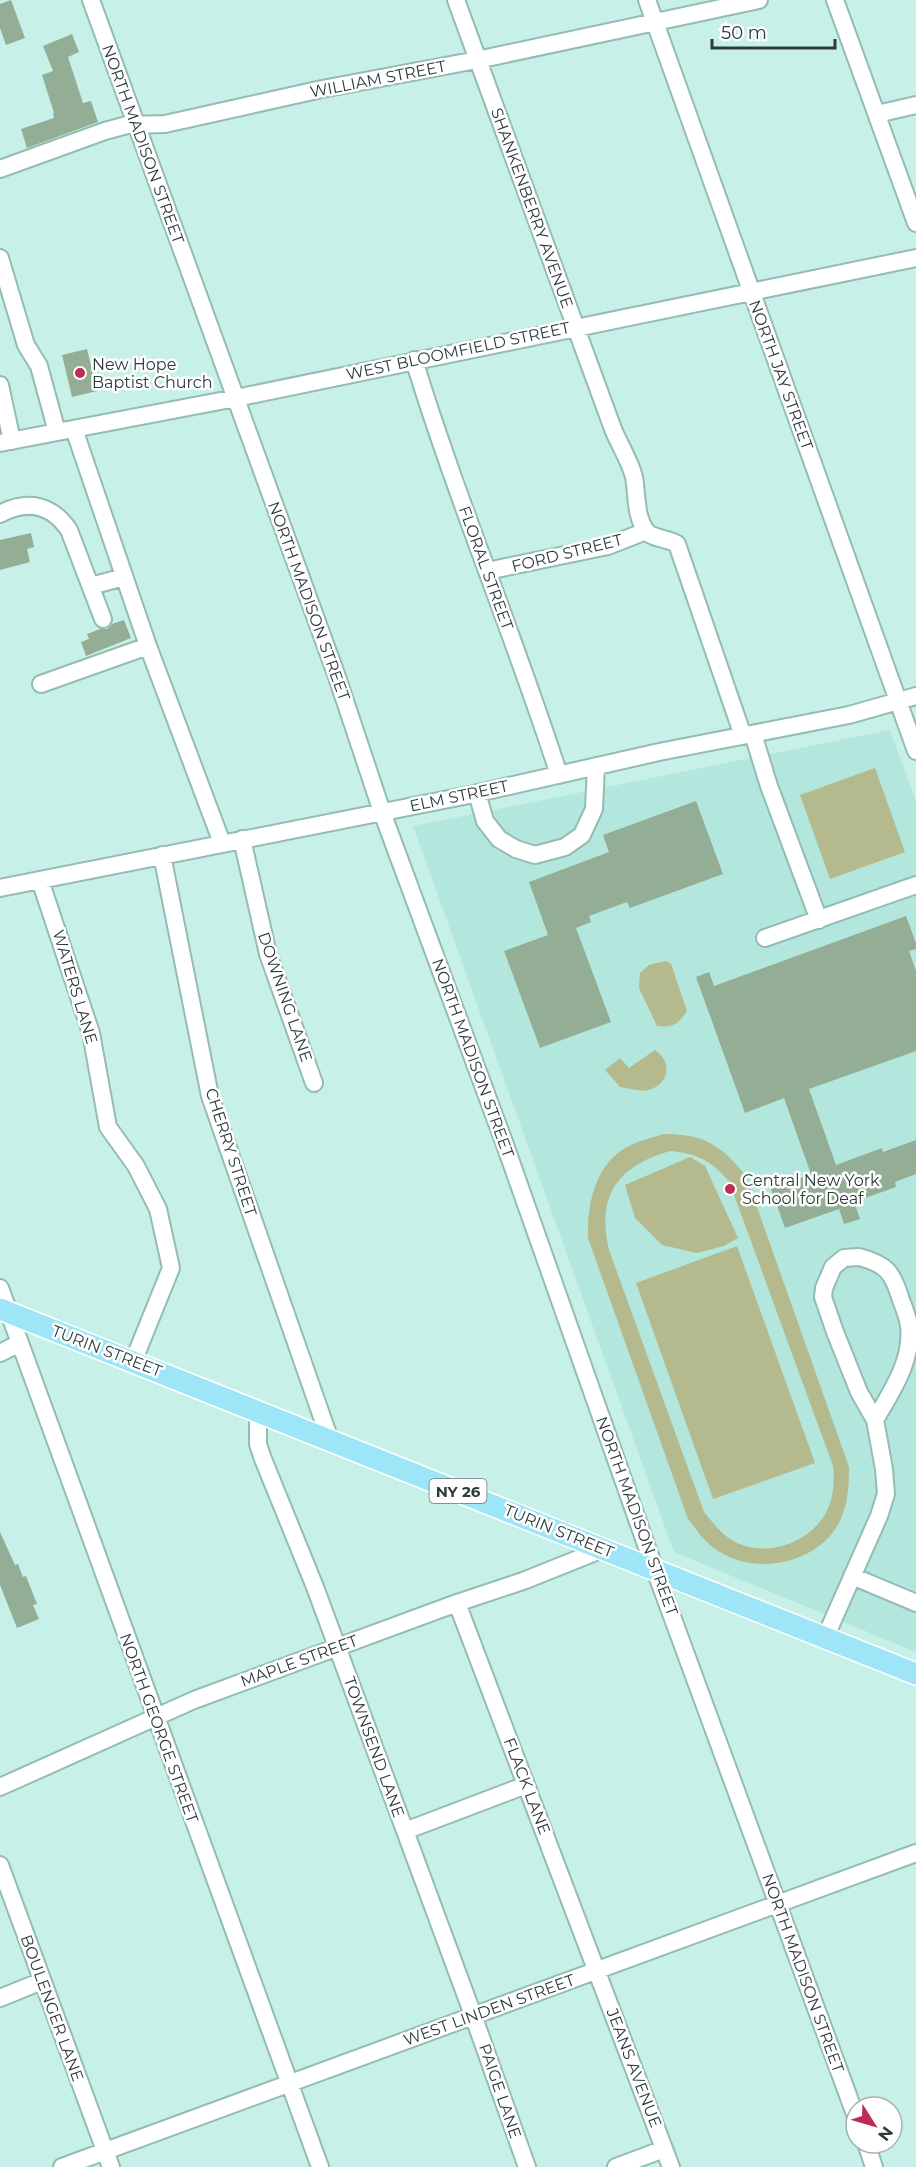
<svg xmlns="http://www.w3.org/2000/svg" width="916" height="2167" font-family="Montserrat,sans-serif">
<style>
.built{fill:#b3e6dd}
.green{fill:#b4ba8e;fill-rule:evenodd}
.building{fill:#94ae96}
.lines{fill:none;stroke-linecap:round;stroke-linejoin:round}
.minor-casing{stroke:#94bcb5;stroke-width:20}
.major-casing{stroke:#fff;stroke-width:24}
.minor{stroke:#fff;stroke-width:16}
.major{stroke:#9de5f7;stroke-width:21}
.poi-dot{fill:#bc2c55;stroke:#fff;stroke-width:2}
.labels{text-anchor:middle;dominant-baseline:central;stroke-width:5;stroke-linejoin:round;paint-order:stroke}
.shield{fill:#fff;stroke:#6b7674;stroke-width:1.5}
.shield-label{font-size:15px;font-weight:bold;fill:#2c3c39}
.street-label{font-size:16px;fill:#2c3c39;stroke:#fff}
.poi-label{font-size:16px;fill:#2c3c39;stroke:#fff;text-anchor:start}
</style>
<rect width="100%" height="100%" fill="#c7f0e8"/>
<path class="built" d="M890 730 916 802V1652L674 1552 413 826Z"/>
<path class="green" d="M875 768 905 852 830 879 800 795Z
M666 961 671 964 687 1011C678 1024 673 1028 657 1026L639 988 640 973 649 965Z
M655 1050C672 1061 670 1084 649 1090 641 1092 628 1088 620 1087L605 1070 620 1058 629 1068Z
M663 1134C704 1134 720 1144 746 1176L849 1467C849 1486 848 1503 840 1521 819 1563 758 1576 720 1552 706 1544 698 1532 688 1519L588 1238C587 1205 595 1164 627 1147 638 1141 651 1138 663 1134ZM670 1151C698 1154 710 1160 729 1181L833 1466C835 1485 833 1504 822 1519 802 1547 759 1558 730 1539 720 1532 712 1522 704 1512L609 1250C596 1195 618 1166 670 1151Z
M690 1157 705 1166 738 1238 724 1246 697 1253 662 1245 635 1218 625 1185Z
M737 1246 815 1463 713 1499 636 1283Z"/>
<path class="building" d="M11 0 25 38 6 45 0 28V4Z
M72 34 79 52 68 57 83 103 91 101 98 122 27 148 21 129 54 118 53 114 54 113 42 75 53 71 43 46Z
M87 349 97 391 72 397 62 355Z
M31 533 34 547 27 549 30 562 0 570V540Z
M124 620 131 638 86 656 81 642 89 639 87 634 100 629H107L112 624Z
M696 801 723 874 630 908 627 902 589 916 591 922 576 928 611 1022 540 1048 504 951 548 935 529 882 609 852 603 835Z
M906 916 916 943V949L909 951 916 971V1051L809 1089 836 1165 882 1148 883 1152 916 1140V1174L895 1182 896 1187 854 1202 860 1219 844 1224 839 1209 785 1228 771 1189 811 1174 784 1098 745 1113 696 977 709 972 714 986Z
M0 1532 15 1565 18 1564 23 1577 26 1576 37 1604 33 1605 39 1619 17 1628 0 1585Z"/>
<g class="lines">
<g class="minor-casing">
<path id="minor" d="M91 0 336 674 382 812 504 1142 655 1570 856 2117
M456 0 613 429C619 444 630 461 634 477 637 493 635 518 647 532 652 538 669 539 677 544L743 736
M647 0 916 751
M835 0 916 223
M877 114 916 105
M0 169 105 131 127 125 165 124 322 89 477 60 759 0
M0 258 26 345 39 366 57 432
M414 360C457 500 514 635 559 775
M0 385 12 441
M74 429 148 646 222 843
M0 443 236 398 916 258
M0 514C28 499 52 505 69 530L103 619
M487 571 608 546 646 531
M91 586 124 577
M41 684 148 646
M753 734 769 786 819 920
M477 793 485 821 499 839 516 849 535 855 565 847 582 835 594 809 596 766
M242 839 268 954 314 1083
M162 855 210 1096 330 1440
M40 880 91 1033 108 1127 136 1166 158 1209 171 1268 133 1362
M0 888 474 794 659 752 849 715 916 696
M765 938 916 885
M859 1257C887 1264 893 1273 901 1300 904 1308 908 1317 909 1326 913 1361 891 1392 875 1420L859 1392 835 1332 823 1297 824 1288 833 1267 844 1258Z
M0 1288 320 2167
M0 1353 20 1343
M258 1411V1444L263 1459 315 1587 473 2015 527 2167
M852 1576 916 1603
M457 1603 671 2167
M825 1638 879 1516 886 1494 884 1469 875 1420
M0 1787 194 1700 457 1603 523 1581 603 1549
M405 1831 526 1785
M0 1865 111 2167
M0 1998 42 1981
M866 2143 874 2167
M62 2167 916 1853
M616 2167 664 2149"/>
</g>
<g class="major-casing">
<path id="major" d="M0 1309 916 1674"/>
</g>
<use href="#minor" class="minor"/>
<use href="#major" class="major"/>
</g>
<g class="poi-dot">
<circle cx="80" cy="373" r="6"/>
<circle cx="730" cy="1189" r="6"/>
</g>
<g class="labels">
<rect class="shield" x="429.5" y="1479" width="57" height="24" rx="4.5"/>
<g class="shield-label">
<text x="458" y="1491">NY 26</text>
</g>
<g class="street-label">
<text transform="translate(378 79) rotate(-11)">WILLIAM STREET</text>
<text transform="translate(143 144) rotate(70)">NORTH MADISON STREET</text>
<text transform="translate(532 208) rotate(70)">SHANKENBERRY AVENUE</text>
<text transform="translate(458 351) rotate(-12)">WEST BLOOMFIELD STREET</text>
<text transform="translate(781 375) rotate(70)">NORTH JAY STREET</text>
<text transform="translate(567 553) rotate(-14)">FORD STREET</text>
<text transform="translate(486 568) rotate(70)">FLORAL STREET</text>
<text transform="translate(309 601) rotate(70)">NORTH MADISON STREET</text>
<text transform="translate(459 796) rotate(-12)">ELM STREET</text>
<text transform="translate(75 987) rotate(73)">WATERS LANE</text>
<text transform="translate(285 997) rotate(71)">DOWNING LANE</text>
<text transform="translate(473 1058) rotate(70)">NORTH MADISON STREET</text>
<text transform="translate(231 1152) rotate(72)">CHERRY STREET</text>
<text transform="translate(107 1351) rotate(21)">TURIN STREET</text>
<text transform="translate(637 1516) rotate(70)">NORTH MADISON STREET</text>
<text transform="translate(559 1531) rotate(22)">TURIN STREET</text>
<text transform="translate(299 1661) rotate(-20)">MAPLE STREET</text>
<text transform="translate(159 1728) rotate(70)">NORTH GEORGE STREET</text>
<text transform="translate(374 1747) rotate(70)">TOWNSEND LANE</text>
<text transform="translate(527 1786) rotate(69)">FLACK LANE</text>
<text transform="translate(803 1973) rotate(70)">NORTH MADISON STREET</text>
<text transform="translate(52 2008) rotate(70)">BOULENGER LANE</text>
<text transform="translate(489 2010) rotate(-20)">WEST LINDEN STREET</text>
<text transform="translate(634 2068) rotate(69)">JEANS AVENUE</text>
<text transform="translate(500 2091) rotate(71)">PAIGE LANE</text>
</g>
<g class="poi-label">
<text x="92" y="364">New Hope<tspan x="92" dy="18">Baptist Church</tspan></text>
<text x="742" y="1180">Central New York<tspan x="742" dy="18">School for Deaf</tspan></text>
</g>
</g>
<g transform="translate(874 2125) rotate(127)"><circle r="28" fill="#ffffff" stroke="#abb1b0" stroke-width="1.5"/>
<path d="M0-4.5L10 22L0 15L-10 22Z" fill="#bc2c55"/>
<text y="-9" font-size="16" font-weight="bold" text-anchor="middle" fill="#2c3c39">N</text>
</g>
<path d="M712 39v9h123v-9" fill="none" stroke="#2c3c39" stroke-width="3"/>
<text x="721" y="39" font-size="18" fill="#2c3c39" stroke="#ffffff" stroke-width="4.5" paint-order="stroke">50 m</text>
</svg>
